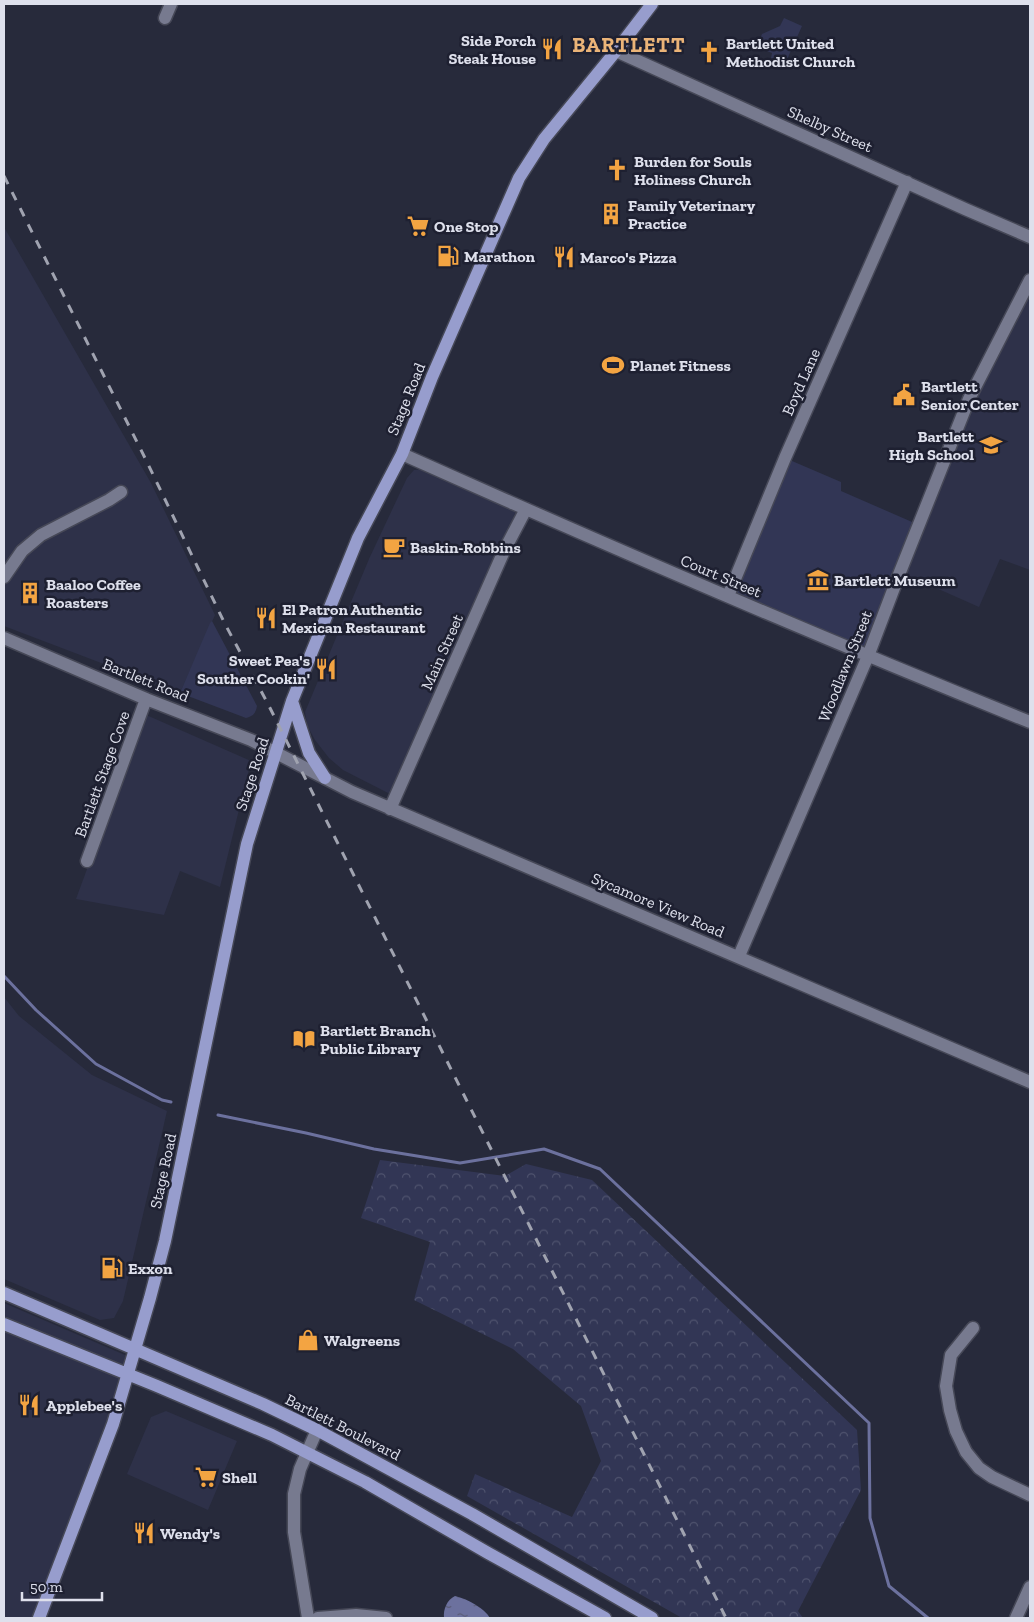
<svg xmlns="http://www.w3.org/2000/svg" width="1034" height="1622" font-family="'Zilla Slab',serif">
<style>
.built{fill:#2e3149}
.green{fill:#323655}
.forest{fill:url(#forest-crowns)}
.water{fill:url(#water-ripples)}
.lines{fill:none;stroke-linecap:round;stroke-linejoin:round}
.stream{stroke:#6c719e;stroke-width:3}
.minor-casing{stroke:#464857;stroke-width:15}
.major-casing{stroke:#464857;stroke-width:15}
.minor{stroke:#777a8f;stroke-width:12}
.major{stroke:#979dcd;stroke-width:12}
.rail{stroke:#a0a3b0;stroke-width:3;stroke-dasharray:9 9;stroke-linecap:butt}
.labels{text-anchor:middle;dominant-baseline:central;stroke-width:5;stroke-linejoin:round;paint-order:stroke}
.poi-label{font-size:16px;font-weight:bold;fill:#dee0ec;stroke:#1e2031;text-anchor:start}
.street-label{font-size:16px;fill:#dee0ec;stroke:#1e2031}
.district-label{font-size:21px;font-weight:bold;letter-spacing:1px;fill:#ebb478;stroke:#1e2031}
</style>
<defs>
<pattern id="forest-crowns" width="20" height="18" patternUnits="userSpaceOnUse" patternTransform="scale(1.25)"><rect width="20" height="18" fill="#323655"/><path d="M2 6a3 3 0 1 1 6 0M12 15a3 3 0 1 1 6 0" fill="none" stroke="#4f536e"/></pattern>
<pattern id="water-ripples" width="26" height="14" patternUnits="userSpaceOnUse" patternTransform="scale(1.25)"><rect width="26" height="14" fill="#6c719e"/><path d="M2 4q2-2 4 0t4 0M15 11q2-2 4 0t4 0" fill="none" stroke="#5a5c77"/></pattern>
</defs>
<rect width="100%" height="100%" fill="#272a3b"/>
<path class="built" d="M4 227 151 483 215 615 180 693 4 626Z
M1030 280V570L1000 559 979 607 900 572 969 399Z
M425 469 517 509 392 795 343 770 329 758 315 740 307 725 305 712 369 559 407 478 414 470Z
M144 714 251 761 220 887 180 871 164 915 76 899Z
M4 997 19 1016 92 1075 167 1111 123 1301 114 1318 100 1320 4 1279Z
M4 1303 132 1358 39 1618H4Z
M166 1411 237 1441 208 1510 127 1474 151 1417Z"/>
<path class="green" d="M784 18 802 26 785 64 771 58 772 53 757 47 762 34 780 26Z
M785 458 841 482V491L919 525 868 656 728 596Z
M212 621 257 706C256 713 253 716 246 718L180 693 210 623Z"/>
<path class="forest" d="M380 1160 505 1176 526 1164 592 1180 857 1430 861 1490 798 1611 803 1618H682L467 1496 475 1474 572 1517 601 1461 581 1406 513 1349 414 1300 430 1242 361 1218Z"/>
<path class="water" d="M455 1596C468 1599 484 1608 490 1618H444C443 1609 447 1600 455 1596Z"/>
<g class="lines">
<path class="stream" d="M4 976 36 1010 96 1064 162 1100 171 1102
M218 1115 306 1133 374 1149 460 1163 544 1149 600 1169 869 1423 870 1518 889 1586 928 1618"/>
<g class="minor-casing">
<path id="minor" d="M165 18 171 4
M616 51 965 209 1030 237
M402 454C610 547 819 637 1030 722
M4 577 22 551 41 535 109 500 121 492
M728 596 785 458 907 182
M4 638 146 699 251 740 352 792 1030 1082
M390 809 504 551 526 509
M87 861 146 699
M739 956 868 656 900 572 969 399 1030 280
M973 1328 951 1355 946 1386 950 1410 956 1431 966 1452 979 1468 992 1477 1030 1495
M308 1618 294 1532V1494L300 1469 317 1430
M318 1618 356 1615 386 1618
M1016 1618 1030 1587"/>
</g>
<g class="major-casing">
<path id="major" d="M292 701 309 753 325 778
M4 1293 263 1404 317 1430 472 1514 652 1618
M4 1324 157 1386 272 1435 365 1482 488 1553 605 1618
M39 1618 113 1424 150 1298 165 1241 247 844 292 701 358 538 402 454 432 377 519 178 544 139 616 51 652 4"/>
</g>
<use href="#minor" class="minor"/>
<use href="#major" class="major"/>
<path class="rail" d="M4 176 146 460 225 624 268 704 726 1618"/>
</g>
<defs>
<g id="restaurant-bare" transform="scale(1.725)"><path d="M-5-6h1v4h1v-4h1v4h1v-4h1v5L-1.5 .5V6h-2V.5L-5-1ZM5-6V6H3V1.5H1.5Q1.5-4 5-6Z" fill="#f3a442" stroke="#1e2031" stroke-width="2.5" paint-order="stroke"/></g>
<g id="church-bare" transform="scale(1.725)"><path d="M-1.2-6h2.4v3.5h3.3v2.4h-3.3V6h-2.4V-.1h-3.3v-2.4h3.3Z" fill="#f3a442" stroke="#1e2031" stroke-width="2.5" paint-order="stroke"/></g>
<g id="building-bare" transform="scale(1.725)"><path d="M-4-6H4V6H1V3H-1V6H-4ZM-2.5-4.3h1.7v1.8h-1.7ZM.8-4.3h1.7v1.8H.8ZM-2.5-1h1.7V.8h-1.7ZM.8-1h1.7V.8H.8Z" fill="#f3a442" stroke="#1e2031" stroke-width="2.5" paint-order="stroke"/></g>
<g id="supermarket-bare" transform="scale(1.725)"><path d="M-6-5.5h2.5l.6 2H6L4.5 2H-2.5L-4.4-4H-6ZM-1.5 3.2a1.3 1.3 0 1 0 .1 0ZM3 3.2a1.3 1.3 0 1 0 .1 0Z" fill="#f3a442" stroke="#1e2031" stroke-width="2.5" paint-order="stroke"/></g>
<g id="fuel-bare" transform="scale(1.725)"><path d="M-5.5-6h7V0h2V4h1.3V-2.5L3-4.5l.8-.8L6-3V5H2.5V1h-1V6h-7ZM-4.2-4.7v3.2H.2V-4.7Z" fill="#f3a442" stroke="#1e2031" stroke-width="2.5" paint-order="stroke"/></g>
<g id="stadium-bare" transform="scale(1.725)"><path d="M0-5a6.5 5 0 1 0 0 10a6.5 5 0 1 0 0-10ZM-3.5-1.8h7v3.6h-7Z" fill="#f3a442" stroke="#1e2031" stroke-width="2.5" paint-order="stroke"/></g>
<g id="civic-bare" transform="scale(1.725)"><path d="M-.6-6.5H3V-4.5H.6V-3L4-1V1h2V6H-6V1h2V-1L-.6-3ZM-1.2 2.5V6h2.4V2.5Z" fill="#f3a442" stroke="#1e2031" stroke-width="2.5" paint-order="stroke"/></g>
<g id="school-bare" transform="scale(1.725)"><path d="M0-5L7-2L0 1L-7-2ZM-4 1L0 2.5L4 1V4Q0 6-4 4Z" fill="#f3a442" stroke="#1e2031" stroke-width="2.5" paint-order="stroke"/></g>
<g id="cafe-bare" transform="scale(1.725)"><path d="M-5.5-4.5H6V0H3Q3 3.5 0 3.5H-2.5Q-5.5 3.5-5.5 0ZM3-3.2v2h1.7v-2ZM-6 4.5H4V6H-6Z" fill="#f3a442" stroke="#1e2031" stroke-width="2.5" paint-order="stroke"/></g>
<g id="museum-bare" transform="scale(1.725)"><path d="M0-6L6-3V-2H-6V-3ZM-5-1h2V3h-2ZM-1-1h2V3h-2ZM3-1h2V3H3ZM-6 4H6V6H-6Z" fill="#f3a442" stroke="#1e2031" stroke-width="2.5" paint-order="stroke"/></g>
<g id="library-bare" transform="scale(1.725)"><path d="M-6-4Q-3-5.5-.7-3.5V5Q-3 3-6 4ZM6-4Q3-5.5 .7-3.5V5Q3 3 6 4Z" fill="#f3a442" stroke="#1e2031" stroke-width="2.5" paint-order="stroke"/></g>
<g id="shop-bare" transform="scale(1.725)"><path d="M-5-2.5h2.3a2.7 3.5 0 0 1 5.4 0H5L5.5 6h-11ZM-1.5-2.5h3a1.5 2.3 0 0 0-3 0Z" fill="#f3a442" stroke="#1e2031" stroke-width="2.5" paint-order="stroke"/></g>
</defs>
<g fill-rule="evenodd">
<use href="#restaurant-bare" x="552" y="49"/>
<use href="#church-bare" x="709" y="52"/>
<use href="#church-bare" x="617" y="170"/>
<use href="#building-bare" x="611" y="214"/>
<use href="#supermarket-bare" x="418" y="226"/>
<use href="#fuel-bare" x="448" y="256"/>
<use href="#restaurant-bare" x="564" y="257"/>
<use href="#stadium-bare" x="613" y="365"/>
<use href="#civic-bare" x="904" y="395"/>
<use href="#school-bare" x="991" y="445"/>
<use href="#cafe-bare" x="394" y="547"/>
<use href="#museum-bare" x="818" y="580"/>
<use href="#building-bare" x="30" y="593"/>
<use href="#restaurant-bare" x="266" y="618"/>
<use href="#restaurant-bare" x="326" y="669"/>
<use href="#library-bare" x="304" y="1039"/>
<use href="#fuel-bare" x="112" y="1268"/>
<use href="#shop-bare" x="308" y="1340"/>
<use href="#restaurant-bare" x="29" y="1405"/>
<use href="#supermarket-bare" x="206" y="1477"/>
<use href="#restaurant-bare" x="144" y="1533"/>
</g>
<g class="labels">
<g class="poi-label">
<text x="536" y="40" text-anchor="end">Side Porch<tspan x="536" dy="18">Steak House</tspan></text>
<text x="726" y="43">Bartlett United<tspan x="726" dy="18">Methodist Church</tspan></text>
<text x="634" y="161">Burden for Souls<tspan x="634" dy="18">Holiness Church</tspan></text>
<text x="628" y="205">Family Veterinary<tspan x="628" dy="18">Practice</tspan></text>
<text x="434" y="226">One Stop</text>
<text x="464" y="256">Marathon</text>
<text x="580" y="257">Marco's Pizza</text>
<text x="630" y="365">Planet Fitness</text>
<text x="921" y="386">Bartlett<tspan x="921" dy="18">Senior Center</tspan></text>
<text x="974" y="436" text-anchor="end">Bartlett<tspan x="974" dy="18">High School</tspan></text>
<text x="410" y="547">Baskin-Robbins</text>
<text x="834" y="580">Bartlett Museum</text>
<text x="46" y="584">Baaloo Coffee<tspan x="46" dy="18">Roasters</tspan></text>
<text x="282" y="609">El Patron Authentic<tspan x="282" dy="18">Mexican Restaurant</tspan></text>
<text x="310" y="660" text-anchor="end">Sweet Pea's<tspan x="310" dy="18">Souther Cookin'</tspan></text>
<text x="320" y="1030">Bartlett Branch<tspan x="320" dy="18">Public Library</tspan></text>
<text x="128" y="1268">Exxon</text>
<text x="324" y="1340">Walgreens</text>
<text x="46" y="1405">Applebee's</text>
<text x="222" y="1477">Shell</text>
<text x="160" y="1533">Wendy's</text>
</g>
<g class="street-label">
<text transform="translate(830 129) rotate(24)">Shelby Street</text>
<text transform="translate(801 382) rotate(-66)">Boyd Lane</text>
<text transform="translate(406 399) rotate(-68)">Stage Road</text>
<text transform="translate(721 576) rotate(23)">Court Street</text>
<text transform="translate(442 652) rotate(-66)">Main Street</text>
<text transform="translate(845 666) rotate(-68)">Woodlawn Street</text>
<text transform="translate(146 680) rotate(22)">Bartlett Road</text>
<text transform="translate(102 774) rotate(-70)">Bartlett Stage Cove</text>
<text transform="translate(252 774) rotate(-72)">Stage Road</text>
<text transform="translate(658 905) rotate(23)">Sycamore View Road</text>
<text transform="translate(163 1171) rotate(-78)">Stage Road</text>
<text transform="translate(343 1427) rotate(27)">Bartlett Boulevard</text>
</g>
<g class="district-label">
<text x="629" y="44">BARTLETT</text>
</g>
</g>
<rect width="1034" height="1622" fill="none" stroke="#dee0ec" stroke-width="10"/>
<path d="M22 1592v8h80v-8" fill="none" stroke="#dee0ec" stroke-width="2.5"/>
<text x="30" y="1592" font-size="15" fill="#dee0ec" stroke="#1e2031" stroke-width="4" paint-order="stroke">50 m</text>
</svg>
